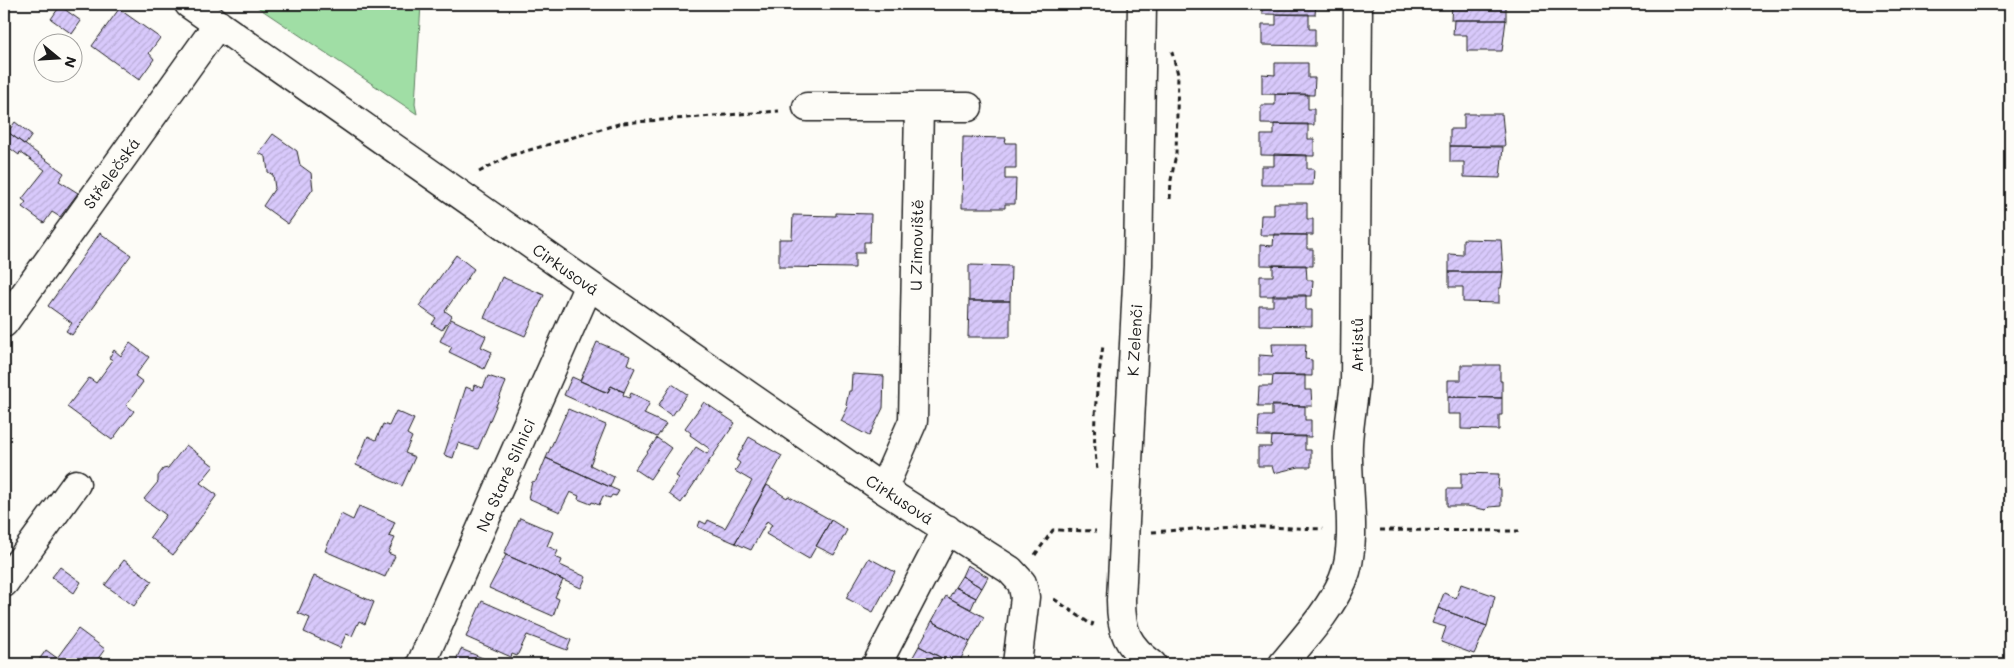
<svg xmlns="http://www.w3.org/2000/svg" width="2014" height="668" font-family="Mali,sans-serif">
<style>
.green{fill:#a0dea5;stroke:#5e7d60}
.building{fill:url(#building-hatch);stroke:#1c1c1c}
.lines{fill:none;stroke-linecap:round;stroke-linejoin:round}
.minor-casing{stroke:#1c1c1c;stroke-width:31}
.path{stroke:#1c1c1c;stroke-width:3;stroke-dasharray:5 4;stroke-linecap:butt}
.minor{stroke:#fdfcf7;stroke-width:28}
.labels{text-anchor:middle;dominant-baseline:central;stroke-width:4.5;stroke-linejoin:round;paint-order:stroke}
.street-label{font-size:16px;fill:#1c1c1c;stroke:#fdfcf7}
</style>
<defs>
<pattern id="building-hatch" width="6" height="6" patternUnits="userSpaceOnUse" patternTransform="scale(1.25)"><rect width="6" height="6" fill="#d8c9fb"/><path d="M-1 1l2-2M0 6l6-6M5 7l2-2" fill="none" stroke="#b9acd7"/></pattern>
</defs>
<rect width="100%" height="100%" fill="#fdfcf7"/>
<filter id="ink" filterUnits="userSpaceOnUse"><feTurbulence type="fractalNoise" baseFrequency=".02" numOctaves="2"/><feDisplacementMap in="SourceGraphic" scale="10" xChannelSelector="R" yChannelSelector="G"/><feConvolveMatrix kernelMatrix="1 2 1 2 8 2 1 2 1" color-interpolation-filters="sRGB"/></filter>
<g filter="url(#ink)">
<path class="green" d="M253 4H421L415 104 417 114Z"/>
<path class="building" d="M1262 4H1316L1315 15 1262 14Z
M1452 4H1506V20H1451Z
M60 6 81 21 72 34 51 19Z
M119 9 160 38 149 53 154 59 139 80 92 46Z
M1276 14H1309V29H1315V46L1262 45V25H1276Z
M1454 20H1506L1502 51H1467V35H1453Z
M1275 63H1308V78H1315L1314 95 1262 94V74L1275 75Z
M1275 94H1308V109H1314V125L1261 124V105H1275Z
M1464 114H1502L1505 146H1450V129H1464Z
M15 122 32 135 25 145 8 132Z
M1274 124H1308V139H1314V156L1261 155V135H1274Z
M5 130 64 173 59 181 78 193 60 217 52 212 44 223 22 207 26 202 22 199 45 170 20 152 19 155 4 144Z
M273 134 297 151 300 165 311 173 313 189 288 224 263 206 275 188 273 175 268 172 266 157 259 153Z
M963 137 1006 138 1005 143H1016V168H1005V179H1016L1015 204H1005V208H962Z
M1450 146 1503 147 1500 178 1464 177V162H1450Z
M1274 154 1307 155V169H1314L1313 185H1261V166H1274Z
M1274 203H1307V219H1313V235H1260L1261 215H1274Z
M836 213 871 214 870 242H864V253H855V268L779 267V239H792L793 215 836 216Z
M100 233 131 255 72 335 66 331 72 323 48 306Z
M1274 234 1307 235V249H1313V266L1260 265V245L1273 246Z
M1463 239 1501 240 1503 272H1449V254L1463 255Z
M456 255 474 269 445 311 452 316 442 330 432 324 436 318 419 306Z
M969 265 1011 266 1010 301H969Z
M1273 265H1306L1307 280H1313L1312 296H1260V276H1273Z
M1449 272H1503L1501 288H1499V303L1463 302V287H1449Z
M502 277 544 295 525 336 484 318Z
M1273 295H1306V310H1312V326L1259 325V306H1273Z
M969 301H1010V337H968Z
M451 319 486 336 481 347 492 352 484 369 449 352 452 347 440 341Z
M597 342 630 356 627 364 635 368 624 392 611 386 608 392 603 391 580 381Z
M130 343 149 357 135 376 143 382 126 405 134 411 112 440 67 407 89 378 96 383 113 360 109 358 114 350 121 356Z
M1272 344H1306L1305 359 1312 360V376L1259 375V355L1273 356Z
M1461 365H1500V381H1502V398L1448 397V380H1461Z
M852 374 884 376 883 408 869 436 841 421 848 407 846 405 849 391H851Z
M1273 375H1305V390H1311L1312 406H1258L1259 386H1272Z
M488 376 506 382 478 449 458 443 453 458 444 455 466 387 473 390 474 385 483 388Z
M572 377 603 391 608 392 611 386 624 392 623 395 629 398 631 393 650 402 644 414 666 424 657 437 564 395Z
M672 384 687 394 672 416 658 406Z
M1448 397 1502 398V415H1499V430L1461 429V414H1448Z
M704 402 735 423 681 503 669 494 679 478 676 476 696 447 707 454 710 449 690 435 691 433 685 428Z
M1272 405 1305 406V420H1311V437L1258 436 1259 416H1272Z
M568 409 606 425 590 465 614 477 610 487 546 458Z
M396 411 414 419 407 434 412 437 405 453 415 457 402 486 356 465 368 436 376 440 383 424 389 426Z
M1272 436H1305V450H1311V467H1299L1274 473 1272 466H1258V447H1271Z
M749 437 782 456 735 543 698 527 700 521 706 524 708 520 725 528 752 481 735 471 740 463 736 460Z
M657 438 671 448 650 479 635 469Z
M186 445 214 466 200 483 217 495 173 555 150 537 166 515 144 499 158 482V476L163 469 168 468Z
M546 458 610 487 619 491 616 496 612 495 610 498 603 496 599 505 592 502 591 504 578 499 579 496 570 492 560 512 528 498 532 482 536 481 538 475H539Z
M1461 473 1499 474 1498 489H1501V506L1489 507 1486 510 1467 506H1447V489H1461Z
M767 485 787 498 788 496 831 520 809 559 766 534 772 525 767 521 751 550 735 543Z
M359 506 395 522 389 536 395 538 388 553 395 556 385 577 325 551 341 514 353 520Z
M520 518 553 532 547 546 558 551 555 557 562 560 560 565 586 577 581 588 504 554Z
M831 520 847 530 834 555 816 546Z
M506 555 563 580 555 597 559 599 553 616 489 588Z
M869 558 895 572 873 612 846 598Z
M124 560 152 581 134 606 105 585Z
M967 565 988 577 982 588 962 576Z
M60 567 81 582 74 593 52 577Z
M314 576 374 602 365 624 359 621 352 636 346 634 340 648 304 632 310 618 298 613Z
M962 576 982 588 976 598 955 587Z
M1461 584 1495 596 1487 626 1438 608 1444 593 1456 598Z
M955 587 976 598 971 609 949 598Z
M946 596 984 617 970 642 932 621Z
M482 601 571 640 567 650 527 635 517 656 512 654 511 657 466 637Z
M1438 608 1487 626 1474 654 1441 642 1446 627 1432 623Z
M932 621 970 642 958 664H953L919 646Z
M78 629 105 649 94 664H36L46 650 57 658Z
M919 646 953 664H909Z
M461 649 497 664H454Z"/>
<g class="lines">
<g class="minor-casing">
<path id="minor" d="M189 4 589 285 883 489 1010 570 1022 583 1025 597 1017 664
M1142 4 1138 265 1121 600C1121 631 1127 646 1152 664
M807 107H919L913 421 883 489
M919 107H968
M4 323 218 24
M4 583 76 484
M421 664 589 285
M877 664 947 529
M1283 664C1304 638 1329 612 1343 580 1359 542 1346 484 1348 443 1349 423 1353 403 1355 382L1358 4"/>
</g>
<path class="path" d="M479 172 509 156 622 123 779 111
M1170 199 1171 180 1176 154 1178 74 1171 49
M1097 469C1091 431 1097 385 1103 346
M1380 530 1519 531
M1152 532 1235 526 1323 529
M1035 555 1053 530 1096 531
M1054 599 1092 625 1093 622"/>
<use href="#minor" class="minor"/>
</g>
</g>
<g class="labels">
<g class="street-label">
<text transform="translate(111 173) rotate(-54)">Střelečská</text>
<text transform="translate(916 245) rotate(-89)">U Zimoviště</text>
<text transform="translate(566 269) rotate(35)">Cirkusová</text>
<text transform="translate(1134 340) rotate(-87)">K Zelenči</text>
<text transform="translate(1356 345) rotate(-90)">Artistů</text>
<text transform="translate(505 475) rotate(-66)">Na Staré Silnici</text>
<text transform="translate(900 499) rotate(33)">Cirkusová</text>
</g>
</g>
<rect width="2014" height="668" fill="none" stroke="#fdfcf7" stroke-width="20"/>
<rect x="10" y="10" width="1994" height="648" fill="none" stroke="#1c1c1c" stroke-width="2" filter="url(#ink)"/>
<g transform="translate(58 58) rotate(108)"><circle r="24" fill="#fdfcf7" stroke="#a3a29f"/>
<path d="M0-4L9 19L0 12L-9 19Z" fill="#1c1c1c"/>
<text y="-8" font-size="14" font-weight="bold" text-anchor="middle" fill="#1c1c1c">N</text>
</g>
</svg>
